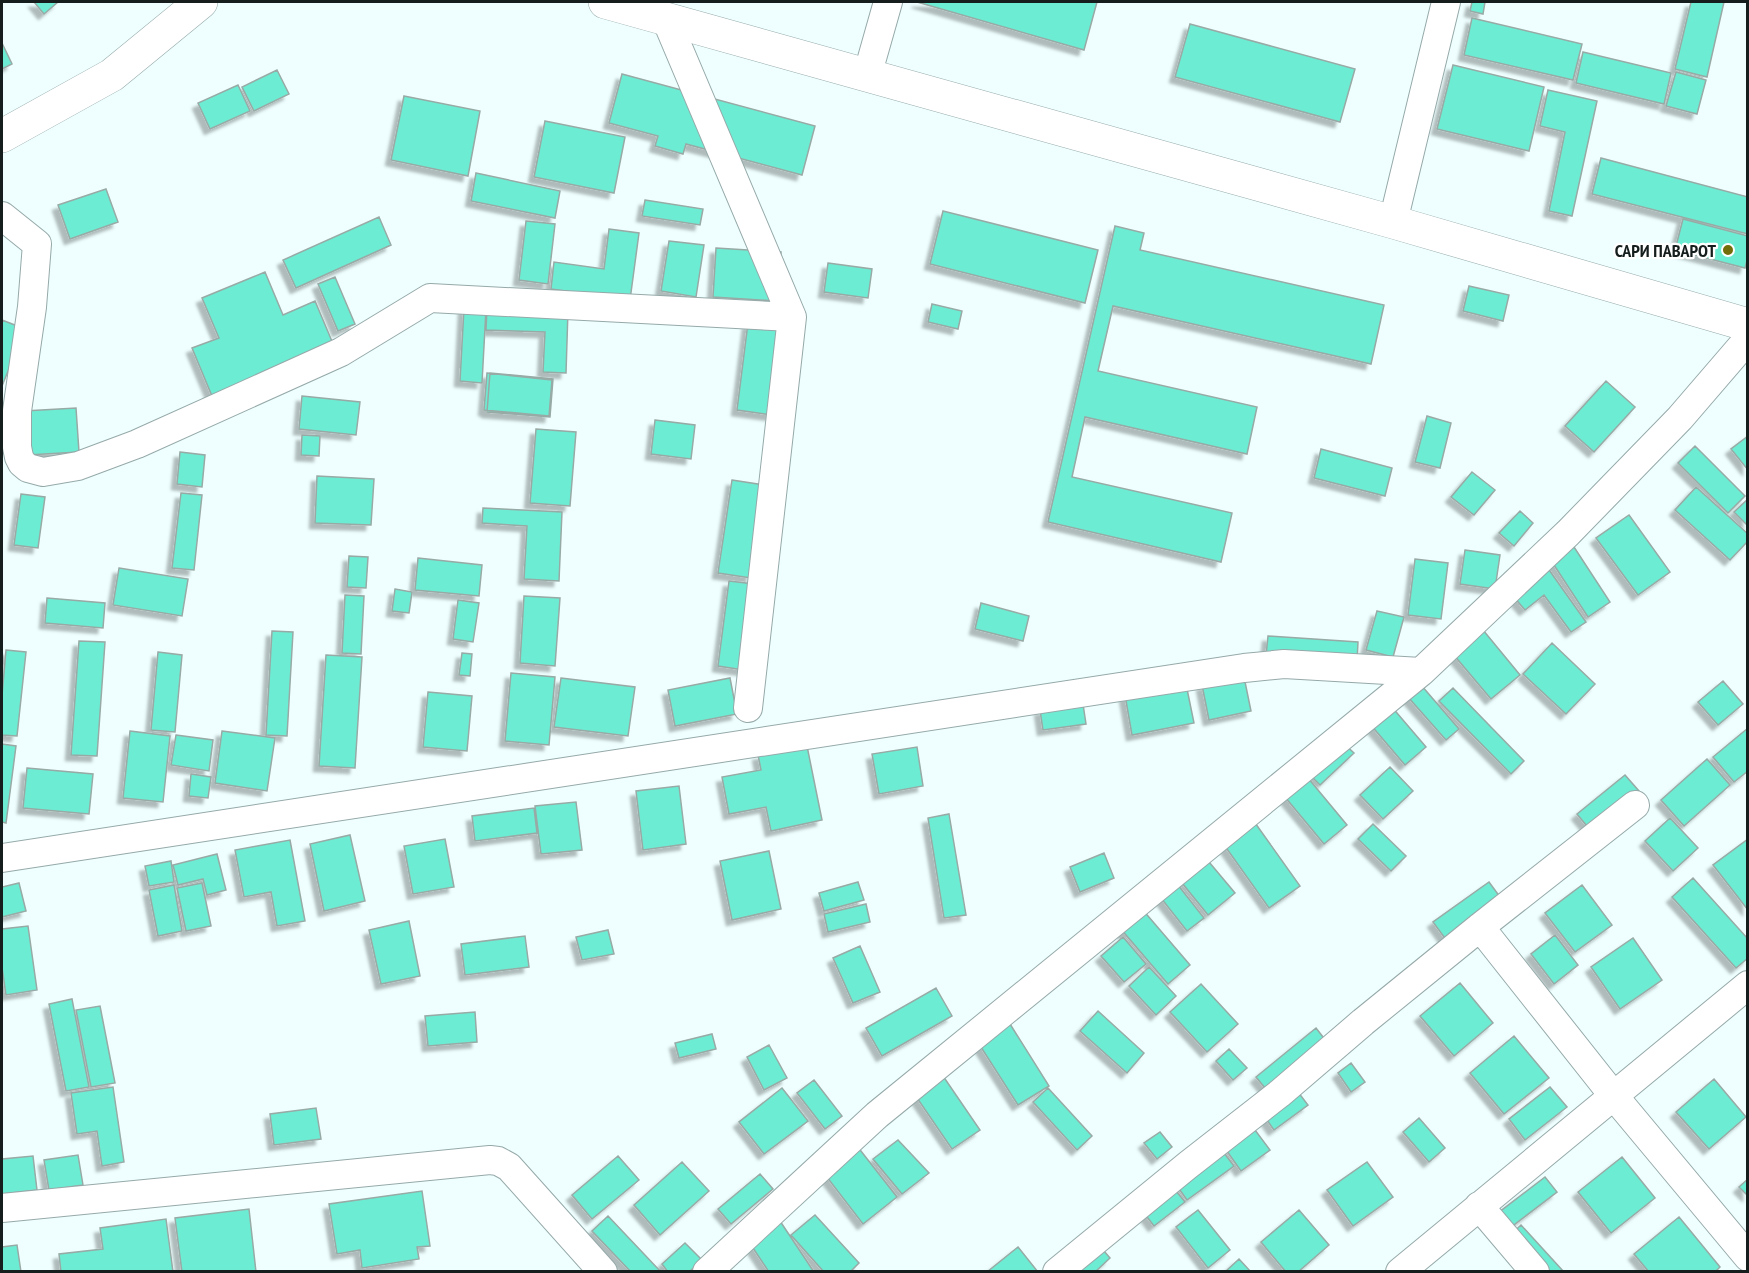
<svg xmlns="http://www.w3.org/2000/svg" width="1749" height="1273" font-family="'PT Sans Narrow',sans-serif">
<style>
.building{fill:#6cedd3;stroke:#98aaa5;stroke-width:1.5;filter:url(#shadow)}
.lines{fill:none;stroke-linecap:round;stroke-linejoin:round}
.minor-casing{stroke:#96a9a9;stroke-width:30}
.tertiary-casing{stroke:#96a9a9;stroke-width:34}
.minor{stroke:#fff;stroke-width:28}
.tertiary{stroke:#fff;stroke-width:33}
.poi-dot{fill:#726c09;stroke:#fff;stroke-width:2}
.labels{text-anchor:middle;dominant-baseline:central;stroke-width:4.5;stroke-linejoin:round;paint-order:stroke}
.poi-label{font-size:18px;font-weight:bold;fill:#161d1d;stroke:#fff;text-anchor:end}
</style>
<defs>
<filter id="shadow"><feDropShadow dx="-5.5" dy="5.5" stdDeviation="1.5" flood-color="#0004"/></filter>
</defs>
<rect width="100%" height="100%" fill="#efffff"/>
<path class="building" d="M34 2H58L44 14Z
M917 2H1097L1084 50Z
M1472 2H1485L1483 14 1470 11Z
M1691 2H1724L1707 77 1675 69Z
M1472 18 1582 44 1573 80 1464 55Z
M1190 24 1355 69 1340 122 1175 77Z
M2 43 12 64 2 69Z
M1583 52 1671 73 1664 104 1576 83Z
M1453 65 1544 87 1529 151 1437 129Z
M277 70 289 94 254 111 242 87Z
M1676 72 1706 80 1697 114 1666 106Z
M622 74 815 126 802 175 686 144 683 154 655 146 658 136 609 123Z
M238 85 250 111 210 129 198 103Z
M1548 90 1597 101 1572 216 1549 211 1565 132 1540 126Z
M404 96 480 111 468 176 391 160Z
M545 121 625 137 614 193 534 177Z
M1601 158 1748 197V234L1592 194Z
M476 173 560 191 555 218 471 201Z
M106 189 118 222 70 239 58 205Z
M645 200 703 209 700 225 642 216Z
M943 211 1098 250 1085 303 930 264Z
M379 217 391 245 296 288 283 260Z
M1683 219 1748 236V257L1745 268 1675 250Z
M526 221 555 224 548 284 519 280Z
M1115 226 1144 233 1140 250 1384 305 1371 364 1113 306 1098 371 1257 407 1247 454 1085 417 1072 477 1232 513 1221 562 1048 522Z
M609 229 639 233 630 300 551 289 554 262 604 269Z
M669 241 704 245 696 297 661 291Z
M716 248 781 252 778 301 713 297Z
M828 263 872 269 868 298 824 292Z
M265 272 283 315 315 301 334 346 212 396 192 348 219 338 202 298Z
M335 277 355 324 338 331 318 284Z
M1469 286 1509 295 1503 321 1463 311Z
M932 304 962 311 958 329 928 322Z
M487 307 568 310 566 373 543 372 545 332 486 330Z
M464 308 486 309 482 383 460 381Z
M2 320 25 329 2 386Z
M748 323 784 328 772 415 737 410Z
M487 373 552 380 549 416 484 410Z
M490 373 553 379 550 417 487 412Z
M1606 381 1635 407 1594 452 1565 426Z
M302 396 360 402 356 435 299 429Z
M76 408 79 452 27 455 24 411Z
M1427 416 1451 423 1440 468 1415 462Z
M655 420 695 425 691 459 651 454Z
M536 429 576 432 570 506 530 503Z
M302 435 320 436 319 456 301 455Z
M1748 436V470L1731 449Z
M1695 446 1745 496 1728 513 1678 463Z
M1321 449 1392 468 1385 496 1314 478Z
M180 452 205 455 202 487 177 484Z
M1472 472 1495 490 1474 515 1451 497Z
M317 476 374 479 371 525 315 523Z
M732 480 764 485 751 578 718 573Z
M1696 487 1748 534V541L1730 560 1675 510Z
M181 493 202 495 194 570 172 568Z
M21 494 45 497 38 548 14 545Z
M1748 499V526L1734 512Z
M483 508 562 512 559 581 524 579 527 526 482 523Z
M1520 511 1533 523 1514 546 1499 533Z
M1629 515 1670 572 1638 595 1596 538Z
M1574 547 1610 602 1588 617 1552 562Z
M1465 550 1500 555 1495 589 1460 584Z
M349 556 368 557 366 588 347 587Z
M418 558 482 565 479 596 415 590Z
M1415 559 1448 563 1441 619 1408 615Z
M1547 567 1586 622 1571 632 1544 595 1525 610 1513 596Z
M119 568 188 579 182 616 113 605Z
M729 581 754 584 744 670 718 666Z
M395 589 412 592 409 613 392 611Z
M345 595 364 596 361 654 342 653Z
M524 596 560 598 555 666 520 663Z
M47 598 105 603 103 628 45 623Z
M458 600 479 603 473 642 453 639Z
M981 603 1029 616 1023 641 975 629Z
M1377 611 1404 617 1393 657 1366 650Z
M1483 630 1520 675 1491 699 1453 654Z
M272 631 293 632 287 736 266 735Z
M1268 636 1358 642 1357 662 1266 656Z
M79 641 105 642 97 756 71 755Z
M1552 643 1595 684 1566 714 1523 674Z
M6 650 26 652 17 736 2 735V696Z
M158 652 182 655 175 732 151 730Z
M462 653 472 654 470 676 459 675Z
M326 655 362 657 355 768 319 766Z
M511 673 555 677 549 745 505 741Z
M1244 677 1251 711 1209 720 1202 685Z
M561 678 635 687 628 736 554 727Z
M730 678 737 714 675 726 668 690Z
M1723 681 1743 704 1718 725 1698 702Z
M1186 684 1194 723 1132 735 1125 695Z
M1421 685 1459 729 1446 740 1408 697Z
M1453 688 1524 761 1511 774 1439 701Z
M428 692 472 696 467 751 423 747Z
M1083 704 1086 724 1043 730 1040 710Z
M1391 706 1426 747 1405 765 1370 724Z
M1748 728V771L1734 782 1713 757Z
M130 731 170 736 163 802 123 798Z
M222 731 275 738 267 791 215 783Z
M176 735 213 740 209 771 171 765Z
M1341 741 1354 753 1320 785 1308 773Z
M2 744 16 746 6 823 2 822Z
M807 746 822 820 771 831 766 807 729 814 722 777 761 770 758 755Z
M917 747 923 786 879 794 872 754Z
M1707 759 1730 785 1684 826 1661 800Z
M1390 767 1413 791 1383 819 1360 795Z
M27 768 93 774 89 814 23 808Z
M191 774 211 777 208 798 189 796Z
M1625 775 1639 791 1591 831 1577 814Z
M1308 778 1347 825 1324 844 1285 797Z
M679 786 686 844 643 850 636 791Z
M576 802 582 850 541 854 535 806Z
M534 808 537 833 475 841 472 816Z
M949 814 966 915 944 918 928 818Z
M1670 818 1698 848 1673 871 1645 841Z
M1253 820 1300 886 1269 908 1222 842Z
M1373 824 1406 856 1391 871 1358 839Z
M350 835 365 901 324 911 310 844Z
M445 839 454 887 413 894 404 846Z
M1748 839V910L1713 865Z
M290 840 305 921 277 926 271 892 244 897 235 850Z
M769 851 781 909 732 920 720 861Z
M1104 853 1114 878 1080 892 1070 867Z
M217 854 226 890 207 895 203 879 178 885 173 865Z
M1204 856 1235 893 1208 915 1178 878Z
M171 861 174 882 149 886 145 866Z
M1693 878 1748 939V958L1736 968 1672 897Z
M1174 880 1204 918 1187 931 1157 893Z
M858 882 864 900 824 911 819 893Z
M1489 882 1503 901 1447 941 1433 922Z
M19 883 26 911 2 917V887Z
M202 883 211 926 186 931 177 888Z
M174 885 182 931 158 936 149 890Z
M1582 885 1612 925 1575 952 1545 913Z
M866 904 870 922 828 932 824 914Z
M1142 909 1190 965 1168 984 1120 928Z
M409 921 420 976 381 984 369 930Z
M28 926 37 990 6 995 2 967V929Z
M608 930 614 954 582 960 576 937Z
M1555 935 1578 965 1554 984 1531 954Z
M525 936 529 967 465 975 461 944Z
M1123 937 1146 964 1124 982 1101 956Z
M1633 938 1662 980 1620 1009 1591 967Z
M860 946 880 992 853 1003 833 958Z
M1149 967 1176 996 1156 1015 1129 986Z
M1460 983 1493 1023 1454 1056 1420 1016Z
M1201 984 1238 1024 1207 1052 1170 1012Z
M936 988 952 1016 882 1056 866 1028Z
M72 999 89 1087 66 1091 49 1004Z
M100 1006 115 1083 91 1087 76 1010Z
M1098 1011 1144 1053 1127 1073 1080 1031Z
M475 1012 477 1042 428 1046 425 1016Z
M1010 1024 1049 1086 1018 1105 979 1044Z
M1316 1028 1330 1046 1270 1094 1256 1077Z
M712 1034 716 1049 679 1058 675 1043Z
M1514 1036 1549 1078 1504 1114 1470 1073Z
M769 1045 787 1078 764 1090 747 1057Z
M1229 1049 1247 1068 1233 1080 1216 1061Z
M1351 1063 1365 1082 1351 1092 1338 1073Z
M943 1076 980 1130 952 1149 915 1095Z
M1714 1079 1746 1117 1709 1149 1676 1112Z
M814 1080 842 1116 825 1129 797 1093Z
M113 1087 124 1162 102 1166 97 1131 77 1134 71 1093Z
M1550 1087 1567 1107 1525 1140 1509 1119Z
M782 1088 808 1121 764 1154 739 1122Z
M1048 1088 1092 1136 1077 1150 1033 1102Z
M1298 1092 1308 1105 1274 1130 1264 1116Z
M316 1108 321 1139 274 1145 270 1114Z
M1419 1118 1445 1148 1429 1162 1403 1132Z
M1252 1126 1270 1150 1241 1171 1224 1147Z
M1160 1132 1172 1147 1157 1159 1144 1143Z
M898 1140 929 1173 902 1194 873 1159Z
M857 1146 897 1197 863 1224 823 1172Z
M1221 1149 1234 1166 1187 1200 1175 1183Z
M78 1155 83 1185 49 1190 44 1160Z
M33 1156 37 1190 2 1194V1159Z
M618 1156 639 1180 592 1219 572 1195Z
M1622 1157 1655 1198 1611 1233 1578 1192Z
M682 1162 709 1191 660 1235 634 1205Z
M1367 1162 1393 1197 1353 1226 1327 1190Z
M760 1174 773 1189 731 1224 718 1209Z
M1545 1177 1557 1192 1506 1231 1494 1216Z
M1748 1179V1196L1739 1187Z
M1172 1186 1185 1202 1154 1226 1141 1209Z
M422 1191 430 1246 417 1247 419 1259 362 1268 360 1250 337 1254 329 1204Z
M249 1209 256 1272H182L175 1218Z
M1198 1210 1230 1250 1208 1268 1176 1227Z
M1299 1210 1329 1245 1298 1272H1286L1261 1242Z
M815 1215 859 1263 850 1272H824L791 1235Z
M608 1216 661 1272H631L592 1231Z
M1679 1217 1720 1267 1715 1272H1649L1634 1254Z
M166 1219 173 1272H61L59 1254 103 1249 100 1228Z
M780 1221 814 1272H769L749 1242Z
M1521 1225 1564 1272H1542L1509 1236Z
M685 1243 702 1260 689 1272H668L662 1264Z
M1097 1243 1110 1258 1095 1272H1065Z
M17 1245 21 1272H2V1247Z
M1018 1247 1038 1272H987Z
M1239 1259 1251 1272H1225Z"/>
<g class="lines">
<g class="minor-casing">
<path id="minor" d="M867 76 888 2
M2 216 37 244 32 307 17 411V447L19 457 22 463 28 468 43 472 78 466 137 444 341 352 430 298 792 317 666 19
M1393 222 1446 2
M748 708 792 317
M2 858 1244 668 1284 664 1421 672
M1480 927 1613 1095 1748 1257
M1479 1206 1535 1272
M2 1208 490 1160 498 1161 509 1167 603 1272
M707 1272 877 1115 1421 672 1568 533 1680 418 1748 339
M1057 1272 1188 1165 1279 1094 1363 1022 1480 927 1635 805
M1400 1272 1748 985"/>
</g>
<g class="tertiary-casing">
<path id="tertiary" d="M605 2 1393 222 1748 325
M2 136 112 75 201 2"/>
</g>
<use href="#minor" class="minor"/>
<use href="#tertiary" class="tertiary"/>
</g>
<circle class="poi-dot" cx="1728" cy="250" r="6"/>
<g class="labels">
<g class="poi-label">
<text x="1716" y="250">САРИ ПАВАРОТ</text>
</g>
</g>
<rect width="1749" height="1273" fill="none" stroke="#161d1d" stroke-width="6"/>
</svg>
